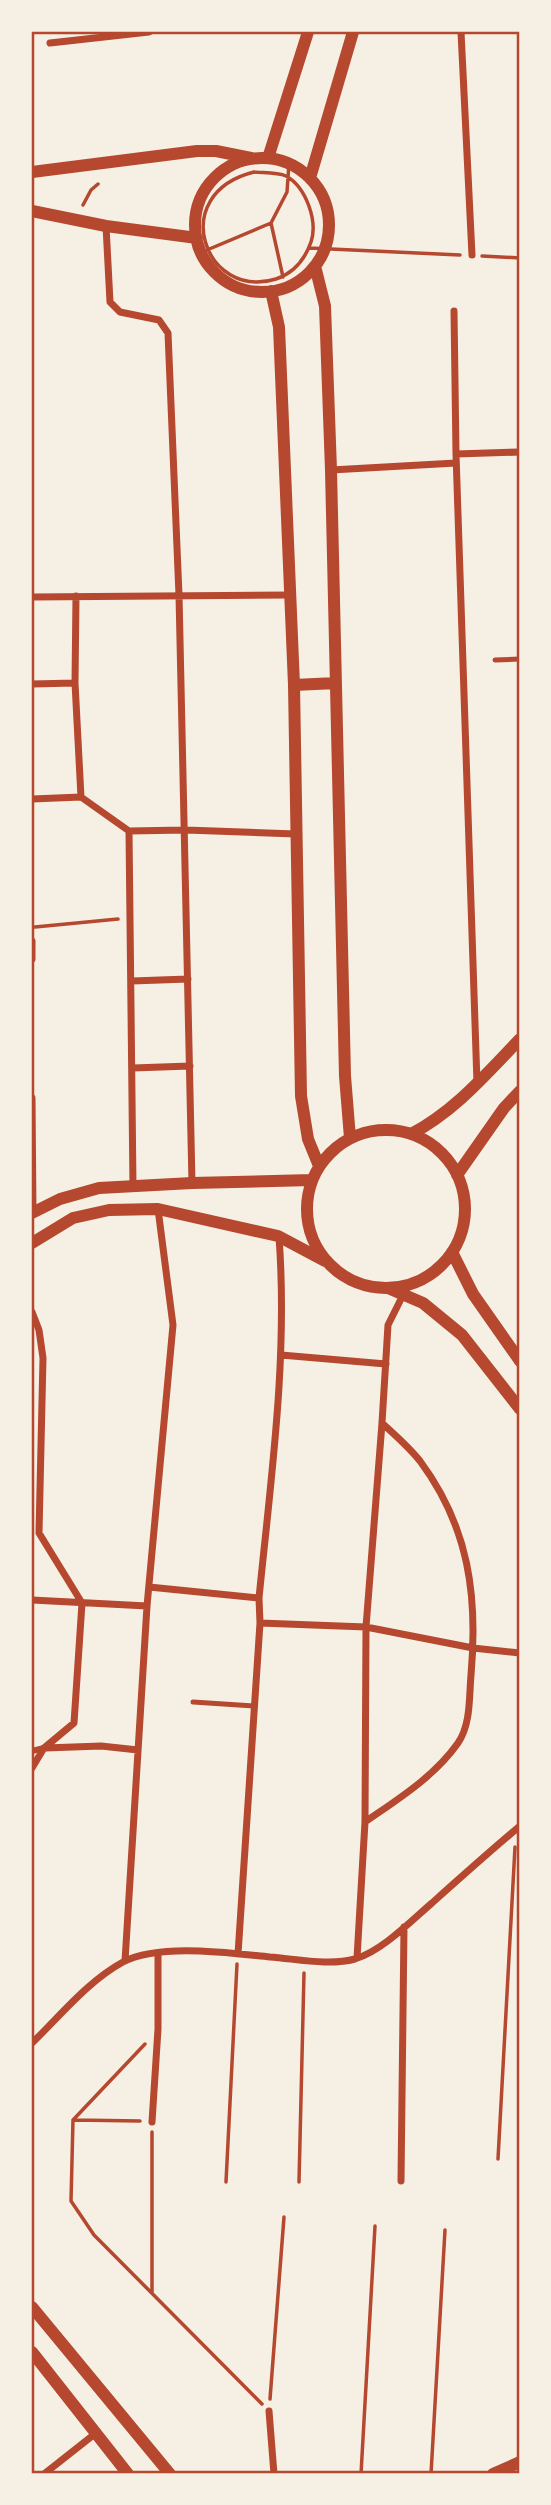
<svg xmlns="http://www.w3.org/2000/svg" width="551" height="2505" font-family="'DejaVu Sans',sans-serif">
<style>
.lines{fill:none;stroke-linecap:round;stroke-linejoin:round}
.path{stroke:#b5482f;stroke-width:3.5}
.service{stroke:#b5482f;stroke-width:5}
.pedestrian{stroke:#b5482f;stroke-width:6}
.minor{stroke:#b5482f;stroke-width:7}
.tertiary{stroke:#b5482f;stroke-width:12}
.neatline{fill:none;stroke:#b5482f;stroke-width:2.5}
</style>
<rect width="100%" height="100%" fill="#f6efe4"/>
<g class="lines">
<path class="path" d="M254 172C263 173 277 172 286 176 306 187 318 221 311 242 305 259 294 273 276 279 205 301 166 194 254 172Z
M83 205 91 190 98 184
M271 223 287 192 289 163
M309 248 460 255
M207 250 271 223 283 277
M482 256 520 258
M35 927 118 919
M145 2044 73 2120 71 2201 94 2235 262 2404
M74 2120 140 2121
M152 2132V2292
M498 2159 515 1847
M226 2182 237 1964
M299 2182 304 1973
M270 2399 284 2217
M361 2474 375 2226
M431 2474 445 2230"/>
<path class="service" d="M495 660 520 659
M193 1702 254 1706"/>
<path class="pedestrian" d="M32 1751 44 1748"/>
<path class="minor" d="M461 32 472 255
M50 43 149 32
M106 226 110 302 120 312 159 320 168 333 179 595 192 1183
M454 311 456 454 477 1083
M456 454 520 452
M331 470 456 463
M76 596 75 683 81 797 129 831
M32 597 289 595
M32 684 75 683
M32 799 81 797
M129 831 133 1186
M129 831 186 830 296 834
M32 941V959
M132 981 188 979
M133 1068 190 1066
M32 1098 33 1212
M32 1312 39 1330 43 1358 39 1533 82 1603 74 1723 44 1748 32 1768
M281 1355 386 1364
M149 1587 259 1598
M32 1600 147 1606
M260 1623 366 1627 473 1648 520 1653
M45 1748 101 1746 138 1750
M365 1822C398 1799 434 1777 458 1743 471 1724 469 1697 471 1675 478 1596 469 1527 420 1461 409 1447 395 1435 382 1423
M238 1954 260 1623 259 1598C271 1478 288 1357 279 1237
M357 1958 365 1822 366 1627 382 1423 388 1325 403 1295
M125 1961 147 1606 173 1325 158 1209
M32 2043C60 2016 88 1981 123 1962 160 1943 229 1953 270 1957 297 1959 329 1966 355 1959 382 1951 411 1921 432 1903 461 1877 490 1851 520 1826
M152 2122 158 2029V1953
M401 2181 404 1927
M269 2411 274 2474
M44 2474 96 2433"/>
<path class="tertiary" d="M268 158 308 32
M195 225a67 67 0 1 1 134 0a67 67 0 1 1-134 0Z
M32 172 197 151H216L251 158
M310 178 353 32
M32 211 106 226 197 238
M315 266 325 306 331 470 345 1076 350 1138
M271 291 279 327 294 685 301 1096 308 1139 319 1166
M294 685 336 683
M307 1209a79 79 0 1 1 158 0a79 79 0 1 1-158 0Z
M411 1134C455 1111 486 1074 520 1039
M457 1175 504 1108 520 1091
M32 1213 60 1199 99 1188 192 1183 312 1180
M32 1243 73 1218 109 1210 158 1209 278 1236 325 1261
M452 1252 473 1294 520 1361
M388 1288 423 1303 462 1335 520 1409
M32 2307 170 2474
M32 2352 128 2474
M493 2474 520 2462"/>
</g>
<rect width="551" height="2505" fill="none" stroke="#f6efe4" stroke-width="66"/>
<rect x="33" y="33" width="485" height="2439" class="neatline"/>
</svg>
